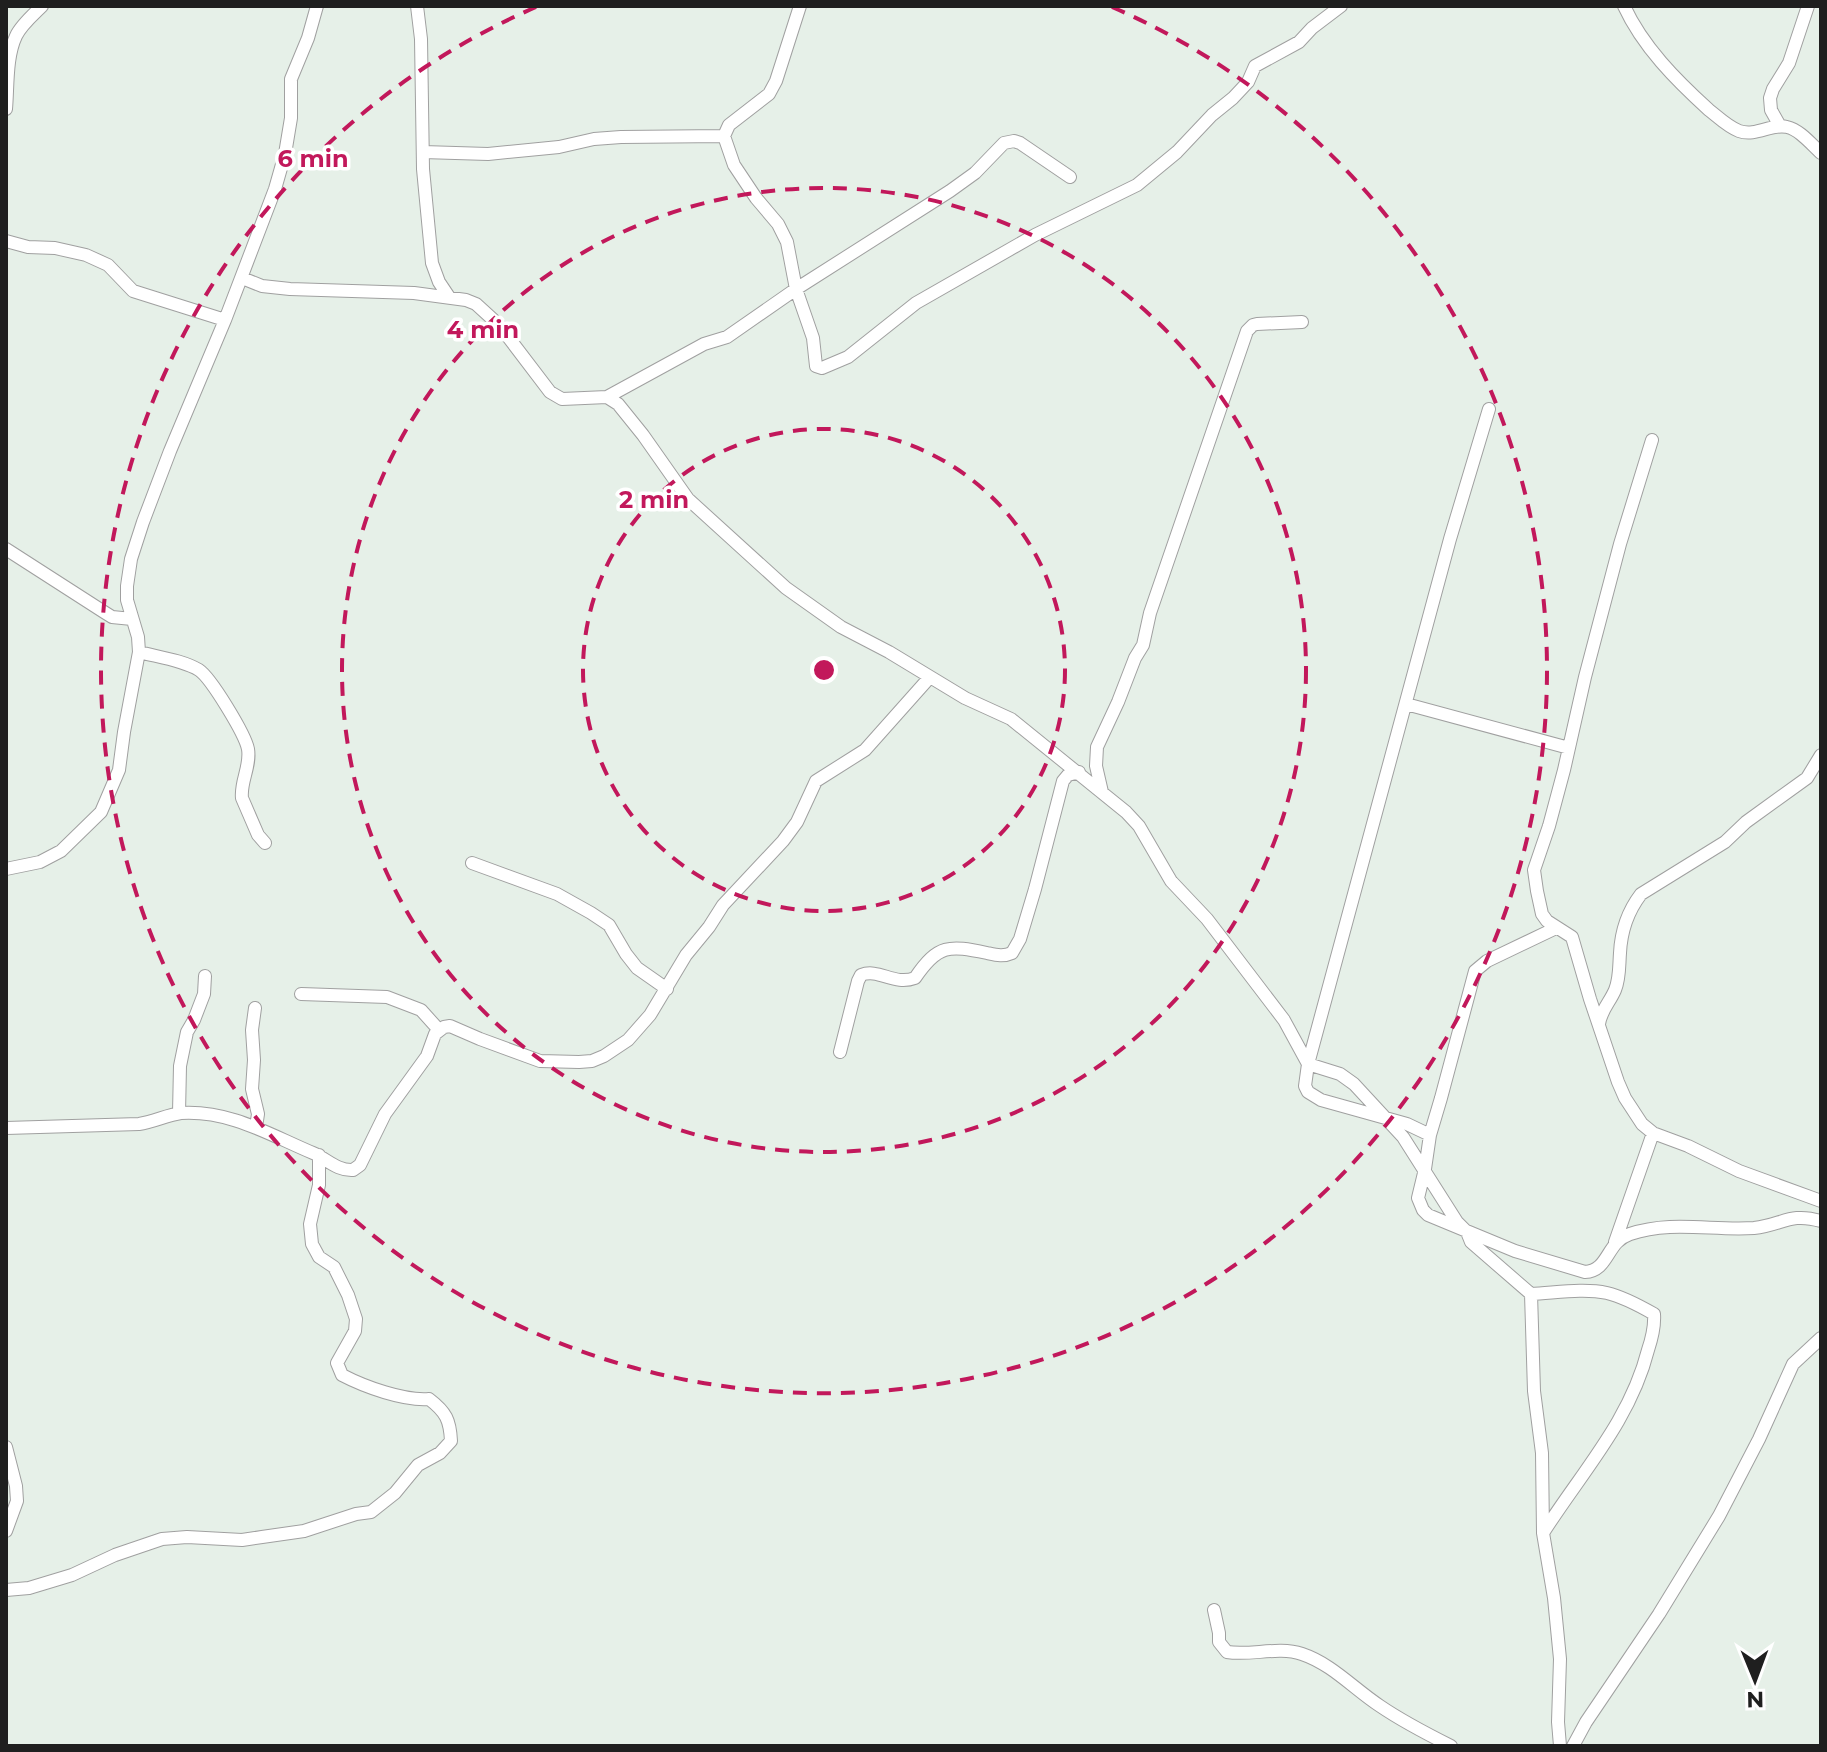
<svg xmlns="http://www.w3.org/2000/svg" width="1827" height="1752" font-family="Montserrat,sans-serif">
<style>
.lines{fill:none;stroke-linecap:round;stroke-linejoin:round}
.street-casing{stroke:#a0a0a0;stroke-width:14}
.street{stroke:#fff;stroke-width:12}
.ring{fill:none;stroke:#c2185b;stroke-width:4;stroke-dasharray:14 10}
.centre{fill:#c2185b;stroke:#fff;stroke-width:4}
.ring-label{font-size:24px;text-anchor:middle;font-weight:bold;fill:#c2185b;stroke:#fff;stroke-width:7;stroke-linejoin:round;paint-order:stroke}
</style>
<rect width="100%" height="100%" fill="#e6f0e8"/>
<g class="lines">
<g class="street-casing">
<path id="street" d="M417 6 421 39 423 169 432 263 439 282 449 297
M800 6 776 81 769 94 729 125 724 136 734 165 756 198 778 224 787 242 796 289 813 338 816 366 822 368 848 357 916 303 1035 235 1137 185 1177 152 1212 115 1233 98 1248 82 1255 66 1299 42 1312 28 1341 6
M1624 6C1643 47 1676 80 1709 110 1718 117 1728 127 1739 131 1756 137 1772 123 1787 127 1800 130 1811 144 1821 153
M6 109C8 87 6 57 16 36 21 25 33 15 42 6
M1780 126 1771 110 1770 98 1773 89 1789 63 1808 6
M423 152 488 154 559 147 594 139 621 137 724 136
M6 241 28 247 55 248 86 255 108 265 133 291 225 320
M242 278 262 286 290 289 414 293 466 300 476 304 499 325 550 392 562 399 607 397 618 404 643 435 688 499 786 588 841 627 889 652 965 698 1011 719 1126 812 1139 826 1171 881 1207 919 1284 1020 1308 1064 1305 1086 1308 1092 1321 1100 1407 1124 1430 1135 1425 1169 1418 1198 1423 1210 1428 1215 1515 1251 1585 1272C1609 1271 1606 1242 1630 1234 1671 1220 1713 1231 1754 1228 1783 1225 1789 1212 1821 1221
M607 397 704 344 727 337 796 289 950 191 975 173 1004 143 1014 141 1020 143 1070 177
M1489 409 1450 539 1308 1064 1340 1074 1354 1084 1403 1137 1457 1222 1467 1232 1471 1242 1531 1294C1555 1293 1583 1288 1607 1293 1624 1297 1640 1306 1654 1314 1655 1327 1652 1338 1648 1350 1630 1421 1581 1473 1543 1533
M1652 440 1620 544 1585 677 1564 770 1549 826 1534 870 1537 891 1542 914 1547 921 1572 937 1590 999 1618 1082 1625 1098 1642 1124 1653 1133 1688 1146 1739 1171 1821 1201
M6 549 104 612 112 617 132 619
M139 652C158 657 182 660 199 670 211 678 245 734 248 749 251 766 240 782 242 798L258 835 265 843
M1406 704 1569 748
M1102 792 1096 766 1097 747 1118 702 1135 658 1143 645 1150 613 1247 331 1253 325 1257 324 1302 322
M472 863 557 894 591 913 609 925 626 954 637 968 667 989
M6 869 40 862 61 851 101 812 119 770 124 732 139 652 138 637 127 600V586L131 559 143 522 170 451 225 320 275 189 285 154 291 118V79L308 38 317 6
M301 994 387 997 421 1010 439 1030
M255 1008 252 1030 254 1060 252 1089 258 1114 256 1127
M1599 1024C1601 1010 1610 1002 1615 990 1620 978 1619 965 1620 953 1621 932 1628 911 1641 894L1725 842 1746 822 1807 778 1821 755
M840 1052 858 981 861 975C879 968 894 986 915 978 938 944 949 945 987 953 996 955 1003 957 1012 953L1020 939 1035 889 1063 781 1068 775 1079 772
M179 1113 180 1066 187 1032 194 1020 204 994 205 976
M6 1128 139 1124C153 1122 167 1115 181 1113 230 1110 270 1135 313 1153 327 1159 337 1171 353 1170L360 1165 385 1114 427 1056 435 1034 444 1027 450 1026 480 1039 540 1061 579 1062 592 1061 604 1056 628 1040 650 1015 686 955 709 927 723 905 783 841 797 822 816 781 865 750 930 677
M1430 1135 1441 1098 1475 971 1487 961 1556 928
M1615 1242 1653 1133
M1531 1294 1534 1391 1542 1453 1543 1533 1554 1598 1560 1659 1558 1722 1560 1746
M6 1447 16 1486 17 1501 6 1531
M6 1590 29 1588 72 1575 115 1555 162 1539 187 1537 242 1540 262 1537 304 1531 356 1514 371 1512 395 1493 418 1465 440 1453 451 1441C450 1420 446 1412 429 1399 404 1401 365 1387 342 1375L337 1363 355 1331 356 1319 348 1295 334 1267 319 1257 312 1244 310 1224 319 1185V1155
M1214 1610 1219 1633V1642L1227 1652C1251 1656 1278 1646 1302 1654 1332 1664 1354 1689 1380 1706 1402 1721 1427 1734 1451 1746
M1573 1746 1586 1722 1659 1614 1719 1516 1759 1439 1793 1364 1821 1338"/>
</g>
<use href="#street" class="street"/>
</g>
<g class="ring">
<circle cx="824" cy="670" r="241"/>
<circle cx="824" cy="670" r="482"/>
<path d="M1112 7A723 723 0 1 1 536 7"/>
</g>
<circle cx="824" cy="670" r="12" class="centre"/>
<g class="ring-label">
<text x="313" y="167">6 min</text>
<text x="483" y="338">4 min</text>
<text x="654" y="508">2 min</text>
</g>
<rect width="1827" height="1752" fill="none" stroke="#1f1f1f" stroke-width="16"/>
<g transform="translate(1755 1680) rotate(179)" stroke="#ffffff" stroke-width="6" paint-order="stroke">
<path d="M0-6L14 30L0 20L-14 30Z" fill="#1f1f1f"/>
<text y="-12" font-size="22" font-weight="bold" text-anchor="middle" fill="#1f1f1f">N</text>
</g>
</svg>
